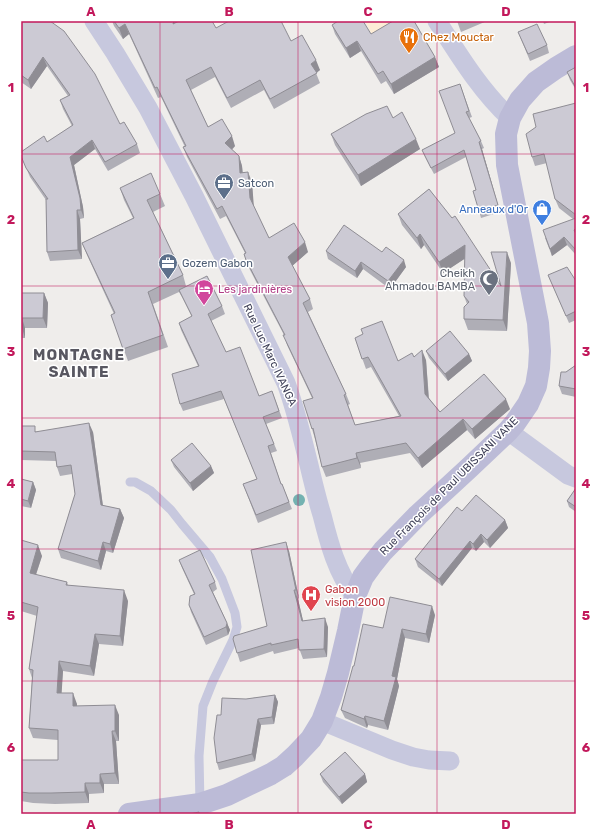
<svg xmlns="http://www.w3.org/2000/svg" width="597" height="835" font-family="Rubik,sans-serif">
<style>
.medical{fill:#fdedd6}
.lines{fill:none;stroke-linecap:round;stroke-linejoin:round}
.lane{stroke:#c7c8de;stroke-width:9}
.street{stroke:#c7c8de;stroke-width:19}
.secondary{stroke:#bcbbd7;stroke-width:22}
.tree{fill:#73b2b1}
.wall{fill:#afaeb6}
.shaded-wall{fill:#8f8d94}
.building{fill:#cccad4;stroke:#8f8d94}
.grid{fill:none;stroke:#c2185b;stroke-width:1;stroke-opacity:0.55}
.labels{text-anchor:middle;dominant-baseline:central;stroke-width:3;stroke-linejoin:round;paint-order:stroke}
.food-label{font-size:11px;fill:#c56008;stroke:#fff;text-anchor:start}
.service-label{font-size:11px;fill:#4e5e75;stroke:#fff;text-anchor:start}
.shop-label{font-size:11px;fill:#366cbe;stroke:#fff;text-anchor:end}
.worship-label{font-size:11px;fill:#5b616d;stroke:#fff;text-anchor:end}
.hotel-label{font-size:11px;fill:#b23c85;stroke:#fff;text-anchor:start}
.street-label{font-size:11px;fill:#42435a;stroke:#fff}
.health-label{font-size:11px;fill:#be3a42;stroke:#fff;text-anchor:start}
.district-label{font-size:15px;font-weight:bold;letter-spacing:1px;fill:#585761;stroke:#fff}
.neatline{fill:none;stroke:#c2185b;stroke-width:1.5}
.grid-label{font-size:13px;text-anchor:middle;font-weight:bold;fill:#c2185b}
</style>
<rect width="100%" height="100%" fill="#efedeb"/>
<path class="medical" d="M365 21H395L372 35Z"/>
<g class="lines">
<path class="lane" d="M130 482H135L151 491 171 510 182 524 210 557 222 579 235 613 237 627 233 640 213 681 203 706 199 756 200 804"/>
<path class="street" d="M94 21 115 53 148 108 194 196 286 383C296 410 302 437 309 465 313 482 317 499 322 515 329 543 337 573 355 596
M437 21C459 55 480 90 510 118
M508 431 568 475 576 478
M322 721 392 750 413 757 429 760 450 761"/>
<path class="secondary" d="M129 814 200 804 227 795 271 774 284 766 295 756 311 739 322 721 331 697 338 673 348 631 355 596 363 577 371 566 383 551 418 515 469 468 508 431 515 423 528 404 536 386 539 368 540 351 538 323 507 165 506 134 510 118 520 100 536 82 556 68 576 56"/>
</g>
<circle class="tree" cx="299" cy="500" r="6"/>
<path class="wall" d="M21 21 120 124 137 144 140 153 108 171 95 149 74 165 83 207 84 218 80 219 82 259 50 261 47 252 46 200 30 177 21 156 47 142 72 126 63 109 60 100 68 96 47 66 31 89 21 82Z
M112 21H178L216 28 291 41 320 70 316 73 320 83 274 109 264 90 231 108 215 77 191 90 208 127 235 146 232 150 239 156 242 166 243 173 252 182 253 205 269 238 308 252 292 266 310 299 313 309 308 312 346 394 350 404 348 405 355 425 399 416 371 367 366 369 355 338 398 361 414 357 426 360 429 398 440 412 510 409 475 439 467 430 422 468 410 453 360 463 361 468 326 477 322 467 315 439 312 429V398L287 345 284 335 250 270 244 254 245 253 226 216 220 219 187 157 183 147H185L161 97 158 98 129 34 123 39 114 26Z
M457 21H487L461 32Z
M543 21H552L544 24Z
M332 25 371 34 435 57 439 67 394 94 386 81 381 84 361 51 350 58 335 34Z
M518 32 547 45 549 53 530 61Z
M576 67V90L570 80 567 72Z
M460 84 472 117 469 118 481 141 484 148 482 149 500 212 481 218 479 211 476 190 466 157 434 174 425 157 422 150 455 133Z
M576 103V255L567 245 552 256 545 238 573 219 559 208 555 199 547 163 535 166 532 157Z
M393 118 420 149 361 186 335 145 331 134Z
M120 188 160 194 165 206 153 212 183 275 186 286 222 306 225 314 211 321 226 352 259 396 272 391 282 418 266 424 277 451 271 453 281 484H282L292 509 258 523 243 484 257 479 224 399 183 411 180 404 198 366 181 330 179 323 192 317 182 297 179 292 153 304 168 347 128 361 111 315 114 314 87 255 82 243 133 218 124 200Z
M429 189 501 286 511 263 507 331 468 330 464 319 467 304 464 296 465 258 443 273 424 245 421 249 402 225 398 214Z
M326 251 382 252 406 267 390 289 363 269 357 278 328 259Z
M548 275 576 281V320L569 323Z
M21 293H44L48 303 47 328H25V338H21Z
M426 351 469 354 472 361 448 381 429 358Z
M576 365V397L562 394 559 386 566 372Z
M21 426 37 432H93L103 506 120 509 124 518 113 553 106 551 101 570 61 558 58 549 75 494 72 474 60 476 57 467 56 461 21 460Z
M171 460 211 466 214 473 193 491 174 467Z
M21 479 33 482 36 490 31 508 21 506Z
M576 488V512L569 507 567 501Z
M462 511 505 520 508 528 490 548 484 542 476 551 472 548 442 586 418 567 415 559Z
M21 540 42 556 36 575 67 582 68 585 128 601 123 646 99 644 94 676 63 671 61 693 77 704V706L119 715V741H116L119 784H104V793L89 794V803L55 804 33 803 21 801V760H58V740L33 738 29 728 32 678 29 669 37 616 21 611Z
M289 551 299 598 298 599 303 621 328 627 327 657 303 659 299 648 274 654 273 651 240 662 233 639 267 626Z
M179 560 215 582 217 589 213 592 227 623 230 630 228 635 206 645 191 612 189 605 194 594 182 568Z
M435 615 429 643 405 638 397 679 399 686 388 730 368 725 367 728 345 718 341 710 354 666 383 628Z
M275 695 278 702 274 724 261 725 255 761 219 770 217 763 221 715 246 699Z
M320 774H365L367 782 342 804 323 782Z"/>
<path class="shaded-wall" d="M125 24 129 34 123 39 119 28Z
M357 41 361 51 350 58 346 48Z
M43 57 47 66 31 89 28 80Z
M435 57 439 67 394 94 391 84Z
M316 60 320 70 315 74 311 64Z
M232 136 235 146 228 153 225 143Z
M416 139 420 149 361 186 358 175Z
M92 140 95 149 74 165 83 207 84 218 81 210 70 157Z
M479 142 482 149 500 212 498 205Z
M239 156 242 166 243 183 240 173Z
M248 172 252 182 254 208 250 198Z
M77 210 80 219 82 259 78 250Z
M420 234 424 245 421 249 417 238Z
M564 237 567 245 552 256 550 249Z
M305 242 308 252 291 267 288 257Z
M465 245 469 256 443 273 439 262Z
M507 252 511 263 507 331 503 320Z
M404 260 406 267 390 289 388 281Z
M361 262 363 269 357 278 355 271Z
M44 293 48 303 47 328 43 318Z
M22 318 25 328V338L22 328Z
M422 350 426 360 429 404 425 394Z
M469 354 472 361 448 381 445 374Z
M506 399 510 409 475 439 472 429Z
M463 419 467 430 422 468 418 458Z
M89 423 93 432 104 514 101 505Z
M356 453 360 463 361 468 357 458Z
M211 466 214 473 193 491 190 483Z
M33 482 36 490 31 508 28 501Z
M120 509 124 518 113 553 110 544Z
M505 520 508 528 490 548 487 540Z
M481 534 484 542 476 551 473 544Z
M470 541 472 548 442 586 439 579Z
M103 542 106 551 101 570 98 561Z
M286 542 289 551 299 598 296 590Z
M38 545 42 556 33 583 30 573Z
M124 590 128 601 123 646 120 636Z
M294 590 298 599 305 629 302 621Z
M432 606 435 615 429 643 426 634Z
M325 618 328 627 327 657 324 649Z
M227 623 230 630 228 635 226 627Z
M402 629 405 638 397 679 399 686 388 730 384 721 392 676Z
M95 634 99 644 94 676 90 666Z
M59 661 63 671 61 703 57 693Z
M73 693 77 704 76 716 73 706Z
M275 695 278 702 274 724 272 717Z
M115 705 119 715V741L115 731Z
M365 716 368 725 367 728 364 719Z
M258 719 261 725 255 761 252 754Z
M112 731 116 741 119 784 115 773Z
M100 774 104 784V793L100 783Z
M365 774 367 782 342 804 339 797Z
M85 783 89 794V803L85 792Z"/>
<path class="building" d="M21 21H50L64 31 95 74 120 124 124 122 137 144 105 162 92 140 70 157 80 198 81 210H77L78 250 47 252 46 199H48L26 168 21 156V152L44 136 47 142 73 125 60 100 70 95 43 57 28 80 21 75Z
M114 21H174L173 24 179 21H212L216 28 229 21H281L291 41 302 35 316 60 311 64 317 73 270 99 260 80 227 98 211 67 186 80 208 127 222 119 232 136 225 143 239 156 240 173 248 172 250 198 269 238 294 223 305 242 288 257 310 299 303 303 346 394 344 395 355 425 401 416 368 357 362 359 355 338 363 334 361 329 382 321 398 361 412 353 414 357 422 350 425 394 440 412 484 374 506 399 472 429 463 419 418 458 406 443 356 453 357 458 322 467 313 428 312 429 303 401 313 398 283 335H285L246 260 244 254 246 253 222 206 217 209 183 147 186 146 157 87 155 88 125 24 119 28Z
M338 21H363L371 34 393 21H414L435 57 391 84 383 71 378 74 357 41 346 48 332 25Z
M537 24 547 45 528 54 518 32Z
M576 67V88L567 72Z
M460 84 469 111 466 112 481 141 479 142 498 205 479 211 473 191 476 190 464 150 431 168 422 150 455 133 439 91Z
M576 103V215L555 199 544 154 532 157 526 134 536 127 533 114Z
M387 106 393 118 402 112 416 139 358 175 331 134 366 114Z
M151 173 160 194 147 200 183 275 148 292 163 335 123 349 111 315 115 313 82 243 134 218 120 188Z
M429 189 452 218 455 216 501 286 491 252H507L503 320 464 319V307L469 302 464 296 465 245 439 262 420 234 417 238 398 214Z
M576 218V228L574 230 576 234V250L564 237 550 249 543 230Z
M344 225 382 252 386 247 404 260 388 281 361 262 355 271 326 251Z
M567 267 576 281V311L566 316 548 275Z
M207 276 222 306 208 314 226 352 240 347 259 396 272 391 279 411 263 417 274 444 268 446 281 484H282L289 502 256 515 243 484 257 479 221 391 180 404 172 374 199 366 179 323 192 316 179 290Z
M21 293H44L43 318H22V328H21Z
M450 331 469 354 445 374 426 351Z
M576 365V389L559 386 561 372H566Z
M89 423 101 505 120 509 110 544 103 542 98 561 58 549 75 494 71 465 57 467 55 452 21 451V426H35V432Z
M192 443 211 466 190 483 171 460Z
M21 479 33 482 28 501 21 499Z
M576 488V507L567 501Z
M476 495 505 520 487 540 481 534 473 544 470 541 439 579 415 559 457 507 462 511Z
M21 540 38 545 30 573 67 582 66 585 124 590 120 636 95 634 90 666 59 661 57 693H73V706L115 705V731H112L115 773 100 774V783H85V792L51 793H29L21 792V760H58V730L29 728 33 670 29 669 38 607 21 602Z
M286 542 296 590H294L302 621 325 618 324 649 299 650 298 639 271 645V643L237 653 233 639 234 636 267 626 251 550Z
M200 550 215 582 209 585 227 623 226 627 204 637 189 605 190 596 195 594 179 560Z
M390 597 432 606 426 634 402 629 392 676 396 677 384 721 365 716 364 719 341 710 353 666H354L363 624 383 628Z
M275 695 272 717 258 719 252 754 217 763 214 738 217 715H221L222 698 246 699Z
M345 752 365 774 339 797 320 774Z
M199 812V814H190Z"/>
<path class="grid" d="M160 21V814M298 21V814M437 21V814M21 154H576M21 286H576M21 418H576M21 549H576M21 681H576"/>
<defs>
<g id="restaurant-pin" transform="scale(1)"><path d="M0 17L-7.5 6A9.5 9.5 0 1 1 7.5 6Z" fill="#e8710a" stroke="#fff"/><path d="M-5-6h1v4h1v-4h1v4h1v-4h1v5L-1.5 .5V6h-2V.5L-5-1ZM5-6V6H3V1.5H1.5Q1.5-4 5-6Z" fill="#fff"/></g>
<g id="office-pin" transform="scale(1)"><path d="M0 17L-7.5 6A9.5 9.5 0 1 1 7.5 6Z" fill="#5c6f8a" stroke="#fff"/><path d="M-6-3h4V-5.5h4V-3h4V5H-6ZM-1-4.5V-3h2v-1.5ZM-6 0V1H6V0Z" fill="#fff"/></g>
<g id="shop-pin" transform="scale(1)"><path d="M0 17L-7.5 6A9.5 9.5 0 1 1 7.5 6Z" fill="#3f7fe0" stroke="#fff"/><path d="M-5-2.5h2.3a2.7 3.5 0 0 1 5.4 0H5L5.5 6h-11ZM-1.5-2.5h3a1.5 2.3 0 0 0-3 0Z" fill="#fff"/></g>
<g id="mosque-pin" transform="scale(1)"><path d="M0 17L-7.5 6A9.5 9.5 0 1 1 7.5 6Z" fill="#6b7280" stroke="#fff"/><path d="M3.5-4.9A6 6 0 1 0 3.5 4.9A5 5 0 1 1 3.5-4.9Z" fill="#fff"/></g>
<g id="hotel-pin" transform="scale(1)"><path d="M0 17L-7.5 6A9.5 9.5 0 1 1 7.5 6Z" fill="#d1479c" stroke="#fff"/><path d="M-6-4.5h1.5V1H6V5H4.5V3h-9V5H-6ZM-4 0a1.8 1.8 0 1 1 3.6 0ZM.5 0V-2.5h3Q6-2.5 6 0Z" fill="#fff"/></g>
<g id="hospital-pin" transform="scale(1)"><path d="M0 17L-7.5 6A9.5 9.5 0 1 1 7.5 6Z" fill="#e0444e" stroke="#fff"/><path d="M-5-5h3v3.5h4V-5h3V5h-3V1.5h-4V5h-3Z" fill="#fff"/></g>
</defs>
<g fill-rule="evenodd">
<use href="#restaurant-pin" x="409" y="37"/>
<use href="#office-pin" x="224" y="183"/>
<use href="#shop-pin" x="542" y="209"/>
<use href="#office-pin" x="168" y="263"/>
<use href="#mosque-pin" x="489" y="279"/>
<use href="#hotel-pin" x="204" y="289"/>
<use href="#hospital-pin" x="311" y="595"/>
</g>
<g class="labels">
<g class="food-label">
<text x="423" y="37">Chez Mouctar</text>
</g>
<g class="service-label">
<text x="238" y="183">Satcon</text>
<text x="182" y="263">Gozem Gabon</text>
</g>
<g class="shop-label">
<text x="528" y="209">Anneaux d'Or</text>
</g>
<g class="worship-label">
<text x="475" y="273">Cheikh<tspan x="475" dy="13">Ahmadou BAMBA</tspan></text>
</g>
<g class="hotel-label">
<text x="218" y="289">Les jardinières</text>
</g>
<g class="street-label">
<text transform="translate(270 355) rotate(65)">Rue Luc Marc IVANGA</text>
<text transform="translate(449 486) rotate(-45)">Rue François de Paul UBISSANI VANE</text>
</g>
<g class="health-label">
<text x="325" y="589">Gabon<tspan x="325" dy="13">vision 2000</tspan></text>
</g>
<g class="district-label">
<text x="79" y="355">MONTAGNE<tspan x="79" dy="17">SAINTE</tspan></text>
</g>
</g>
<rect width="597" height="835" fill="none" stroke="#ffffff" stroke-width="44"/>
<rect x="22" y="22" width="553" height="791" class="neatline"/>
<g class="grid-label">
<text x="91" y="16">A</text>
<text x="229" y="16">B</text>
<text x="368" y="16">C</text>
<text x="506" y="16">D</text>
<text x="11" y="92">1</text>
<text x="586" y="92">1</text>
<text x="11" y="224">2</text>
<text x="586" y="224">2</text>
<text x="11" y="356">3</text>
<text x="586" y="356">3</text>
<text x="11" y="488">4</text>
<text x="586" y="488">4</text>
<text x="11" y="620">5</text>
<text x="586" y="620">5</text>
<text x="11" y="752">6</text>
<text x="586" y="752">6</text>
<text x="91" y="829">A</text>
<text x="229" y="829">B</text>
<text x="368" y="829">C</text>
<text x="506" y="829">D</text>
</g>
</svg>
